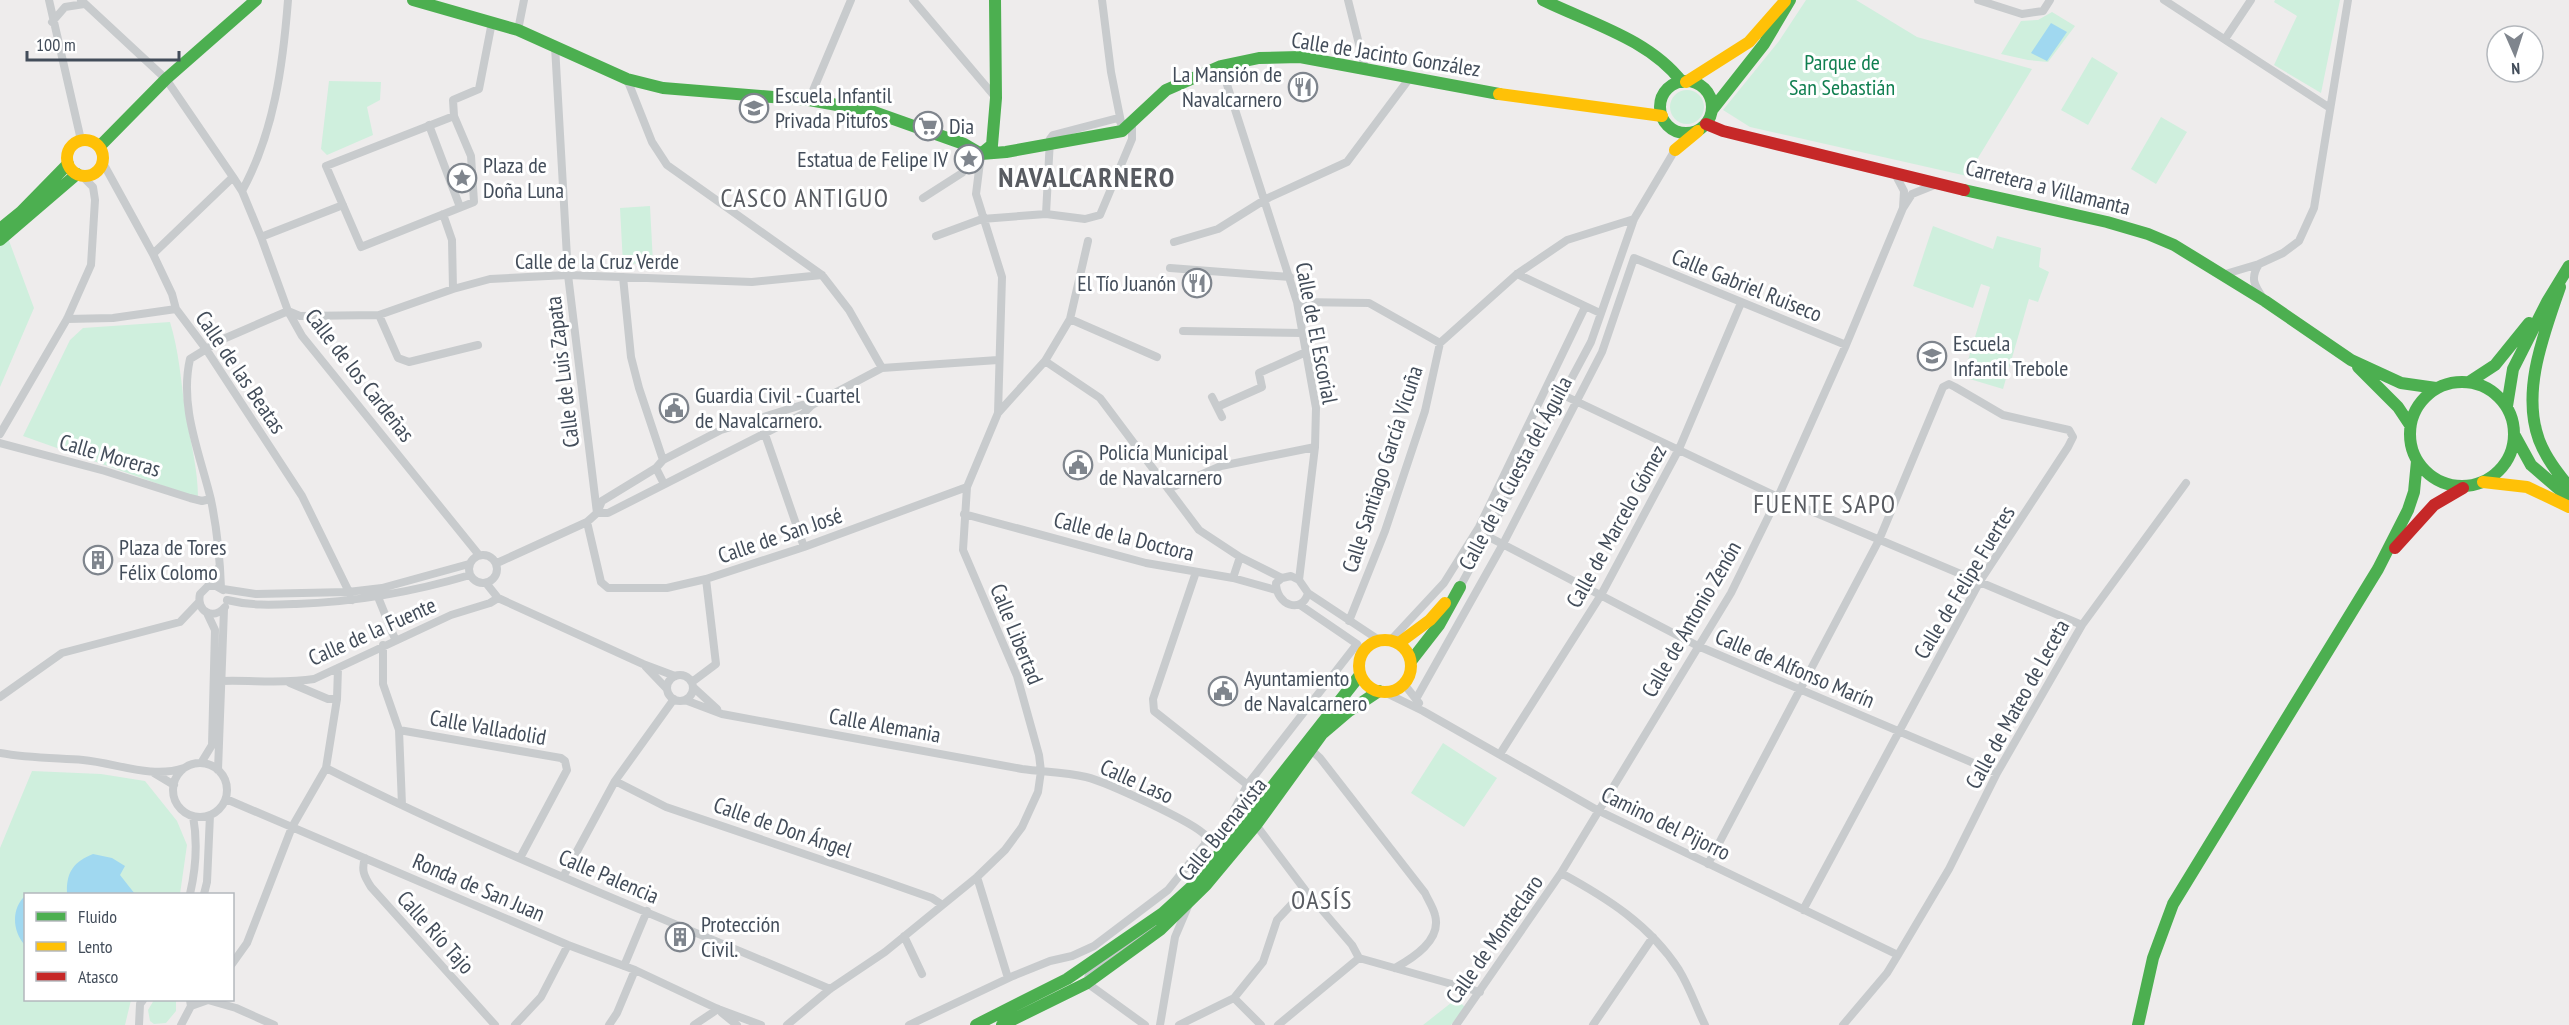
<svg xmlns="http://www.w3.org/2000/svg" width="2569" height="1025" font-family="'PT Sans Narrow',sans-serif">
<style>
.green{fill:#cfefdd}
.water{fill:#a0d8f0}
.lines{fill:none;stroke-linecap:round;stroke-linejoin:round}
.street{stroke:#c8cbcd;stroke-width:8}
.fast{stroke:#4caf50;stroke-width:12}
.slow{stroke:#ffc107;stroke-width:12}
.jam{stroke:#c62828;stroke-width:12}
.labels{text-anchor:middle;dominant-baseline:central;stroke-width:6;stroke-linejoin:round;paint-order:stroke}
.street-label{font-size:22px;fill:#434d5a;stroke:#fff}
.park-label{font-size:22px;fill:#107f50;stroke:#fff}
.poi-label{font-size:22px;fill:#434d5a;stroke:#fff;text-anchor:start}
.quarter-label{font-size:26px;letter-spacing:1.5px;fill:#585b61;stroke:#fff}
.district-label{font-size:28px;font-weight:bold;letter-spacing:1.5px;fill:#585b61;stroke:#fff}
</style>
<rect width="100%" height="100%" fill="#eeecec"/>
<path class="green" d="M1806 0H1856L1917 37 2032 69 1967 176 1750 127 1723 110 1779 41Z
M2275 0H2340L2321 93 2274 65 2297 16 2274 2Z
M2052 12 2075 26 2048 62 2028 60 2001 54 2021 21 2038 20Z
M2092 57 2118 73 2088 125 2061 110Z
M329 81 381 82 380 100 367 107 373 135 327 155 321 149Z
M1670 107a17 17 0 1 1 34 0a17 17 0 1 1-34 0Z
M2161 117 2187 132 2156 184 2131 169Z
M650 206 653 263 623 264 620 208Z
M1933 226 1993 249 1997 236 2041 248 2039 267 2049 272 2038 302 2029 299 2003 389 1963 377 1990 287 1981 284 1973 308 1913 286Z
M8 238 34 308 0 387V244Z
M170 322C179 351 181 381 185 410 190 440 198 468 198 498L23 436 70 340 83 328Z
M1443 743 1497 778 1464 827 1411 793Z
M32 771 101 774 145 781 177 821 187 845 180 894H26V1000H131L125 1025H0V848Z
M1456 999 1465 1007 1451 1025H1423Z
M154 1000H176V1011L166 1023 154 1024 150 1021 148 1010Z"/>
<path class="water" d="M2051 23 2067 32 2047 61 2031 53Z
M93 854 112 858 125 866 120 875 135 894H67C66 873 73 862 93 854Z
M26 895V945H25C12 931 11 908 26 895Z"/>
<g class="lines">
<path class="street" d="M49 0 81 140
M81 0 166 79 233 177 242 191 261 237 288 311 302 336 479 555
M913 0 996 98
M1102 0 1111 72 1121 122
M1348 0 1365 68
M1978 0 2022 14 2043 11 2050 0
M2164 0 2330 108
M52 22 65 7 84 4
M518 30 524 0
M2225 39 2251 0
M555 46 568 275 597 513
M1221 66 1297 302 1316 408 1315 447 1299 580
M627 79 652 142 667 165 822 275 849 310 882 368
M809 100 851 0
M454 116 326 166 361 247 474 202 471 156 454 116 453 100 479 89 492 22
M429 125 460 207
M103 163 153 254 172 294 176 309 206 349 302 496 353 600
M1895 174 1904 191 1903 208 1912 194 1937 184
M242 191C274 133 283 65 288 0
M923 198 962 173
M443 214 452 240 453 289
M936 236 982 219 1046 214 1085 219 1100 215 1132 139V123L1122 125 1118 118 1053 135 1050 139 1046 214
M261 237 343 205
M1174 242 1218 229 1266 199 1347 162 1409 79
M153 254 233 177
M2259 264 2283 253 2299 241 2314 208 2348 0
M1170 268 1290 277
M1517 274 1600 313
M2222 275 2259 264C2250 278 2254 285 2263 298
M623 277 631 357 639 388 663 460
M1297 302 1369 303 1440 343
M379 315 398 358 409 362 478 345
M67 319 113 318 176 309
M1070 319 1157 357
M1183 331 1302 333
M1045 361 1100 398 1199 530 1240 557 1282 578
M1563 395 1778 497 2082 625
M1212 397 1217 407
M998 413 1045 361 1070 319 1088 241
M759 417 804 547
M1222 417 1217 407 1262 387 1259 373 1306 352
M0 434 67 319 91 265 95 200 93 187 81 175
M0 443 105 471 190 498 202 501 210 499
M656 468 664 484
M1168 489 1221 466 1315 447
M597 513H608L803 414 812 405 882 368 998 360
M964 514 1146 563 1233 578 1276 590
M587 522 601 582 608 588H667L706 579 804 547 967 487
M1487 536 1698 646 1997 773
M469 569a14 14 0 1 1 28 0a14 14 0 1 1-28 0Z
M497 563 587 522 597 513 602 501 656 468 663 460 721 430 802 405H812
M219 567 214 580 200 594C196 611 213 621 225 607
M1196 572 1153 699 1154 711 1263 797
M1291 576 1299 580 1308 593C1302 615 1276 605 1276 583L1282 578Z
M1233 578 1240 557
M486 583 498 598 643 664 675 676
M208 586H216L223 590
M1460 587 1591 342 1634 219 1675 150
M221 588C220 559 217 529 211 500 200 454 179 407 190 359L221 340 288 311 300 316 379 315 453 289 490 279 568 275 752 282 822 275
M223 589 256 594 348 592 382 588 469 564
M1308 593 1379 640
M378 597 395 639
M227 600C252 606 271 605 296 604 356 602 413 592 470 575
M1300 605 1357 644 1362 653
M1349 621 1385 531 1425 411 1440 343 1517 274 1567 240 1634 219
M1391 640 1444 583 1479 527 1585 307
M383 645V684L399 730 402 805
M646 667 667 689
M667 688a13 13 0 1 1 26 0a13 13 0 1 1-26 0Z
M222 681C253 680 284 684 314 679L451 615 490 603 498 598
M692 682 716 664 706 579
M290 683 328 699H337
M1404 684 1419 703
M693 687 717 709
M1384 692 1423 711 1597 810 1898 955
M0 697 62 653 180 622 199 602
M1416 699 1503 544 1602 352 1634 258 1846 345
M685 700 722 714 1022 769C1044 772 1065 772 1086 777 1106 782 1194 822 1206 836L1205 844 1168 890 1094 946 1072 956 1050 961 1013 976 909 1025
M399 730 561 758 565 761 567 770 520 858
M1310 749 1320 758 1425 893C1428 900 1433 907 1435 915 1442 940 1413 958 1395 968
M0 753C27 758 56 758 83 760 116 763 152 779 184 768
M1500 754 1601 595 1679 449 1741 303
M201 763 212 745 215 630 207 613
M173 790a27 27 0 1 1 54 0a27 27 0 1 1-54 0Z
M326 768C489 851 661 917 830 989
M218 770 224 609
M154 773 174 785
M615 781 666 807 878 879 932 898 941 904
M226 799 568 945 635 970 718 1009 761 1025
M1234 810 1248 784 1357 644
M1256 825 1305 890 1352 945 1359 958 1278 1025
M365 858C361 870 364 876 371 887L495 1025
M1708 864 1879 540 1943 387 1949 384 1955 387 2003 415 2069 430 2073 437 2068 447 1980 581 1803 910
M1561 873C1607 898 1650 925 1679 970 1690 988 1696 1007 1705 1025
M563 877 615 781 674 699
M977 877 1008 978
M190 894C196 868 198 843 193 816
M204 894 207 882 210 815
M904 936 922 974
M1359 958 1480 992
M232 964 247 943 292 827 326 768 337 699 338 668
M624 966 647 911
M191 1006 208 1000 236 1008 274 1025
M722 1013 737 1025
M139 1025 140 1004 143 1000
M181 1025 191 1006 190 1000
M515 1025 541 997 568 945
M609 1025 617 1013 635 970
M694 1025 718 1009
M787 1025 830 989 885 952 977 877 1005 850 1022 827 1038 792 1041 771 1039 755 1017 676 963 550 967 487 998 413 1002 277 976 194 981 154
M1145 1025 1087 983 1089 974 1153 927 1159 919
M1160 1025 1175 937 1189 904
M1179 1025 1234 998
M1261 1025 1234 998 1263 962 1277 920 1305 890
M1456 1025 1561 873 1731 593 1778 497 1846 345 1903 208
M1593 1025 1653 937
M1843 1025 1887 973 1898 955 1949 869 1997 773 2082 625 2186 483"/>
<path class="fast" d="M413 0 518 30 627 79 663 88 809 100 871 111 964 144 981 154
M1543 0C1590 23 1649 39 1682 82
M1660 107a26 26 0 1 1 52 0a26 26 0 1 1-52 0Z
M1712 110 1764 44 1790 0
M100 146 166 79 256 0
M981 154 1006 152 1122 131 1166 90 1221 66 1259 58 1300 57 1499 94
M981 154 992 145 996 98 995 0
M1964 190 2107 222 2148 234 2174 245 2265 301 2351 360 2401 383 2436 388
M0 229 21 212 68 164
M0 240 77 174
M2560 287C2544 334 2521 391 2539 440 2546 458 2557 472 2569 487
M2358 367 2398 407 2410 425
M2410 434a52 52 0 1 1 104 0a52 52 0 1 1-104 0Z
M2469 382 2495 365 2529 323
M2507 406 2513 369 2547 302 2569 266
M2515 436 2531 465 2567 496
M1411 661 1439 625 1460 587
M976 1025 1067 979 1163 913 1198 881 1360 675
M1002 1025 1087 983 1160 930 1206 885 1256 825 1322 734 1349 711 1379 691
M2138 1025 2153 958 2173 904 2378 569 2408 510 2414 492 2417 461"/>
<path class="slow" d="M1686 82 1749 42 1785 1
M1499 94 1662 116
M67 158a18 18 0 1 1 36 0a18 18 0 1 1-36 0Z
M1675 150 1698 131
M2483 482 2527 487 2569 507
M1359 666a26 26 0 1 1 52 0a26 26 0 1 1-52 0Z
M1399 643 1430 620 1445 603"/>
<path class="jam" d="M1706 124 1723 131 1964 190
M2395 548 2434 505 2463 488"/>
</g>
<defs>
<g id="restaurant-ring" transform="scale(1.5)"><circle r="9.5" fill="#fff" stroke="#7f858d" stroke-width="1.5"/><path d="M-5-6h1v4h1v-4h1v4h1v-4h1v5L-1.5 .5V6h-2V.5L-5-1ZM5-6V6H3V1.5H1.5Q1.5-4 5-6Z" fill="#7f858d"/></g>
<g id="school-ring" transform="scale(1.5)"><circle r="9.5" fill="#fff" stroke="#7f858d" stroke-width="1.5"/><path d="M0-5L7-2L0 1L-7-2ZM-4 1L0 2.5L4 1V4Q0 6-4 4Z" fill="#7f858d"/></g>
<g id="supermarket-ring" transform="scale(1.5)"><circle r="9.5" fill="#fff" stroke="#7f858d" stroke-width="1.5"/><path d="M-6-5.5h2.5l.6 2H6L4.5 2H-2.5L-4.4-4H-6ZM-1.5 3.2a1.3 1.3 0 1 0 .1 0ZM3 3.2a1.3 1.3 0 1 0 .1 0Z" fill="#7f858d"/></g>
<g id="sight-ring" transform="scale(1.5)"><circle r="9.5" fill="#fff" stroke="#7f858d" stroke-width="1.5"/><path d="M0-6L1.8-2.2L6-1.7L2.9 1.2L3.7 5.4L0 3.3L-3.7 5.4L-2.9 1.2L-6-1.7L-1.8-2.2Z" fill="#7f858d"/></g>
<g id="civic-ring" transform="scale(1.5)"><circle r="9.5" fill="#fff" stroke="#7f858d" stroke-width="1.5"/><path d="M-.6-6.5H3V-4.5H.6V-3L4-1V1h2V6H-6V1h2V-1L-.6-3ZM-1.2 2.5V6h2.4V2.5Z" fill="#7f858d"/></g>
<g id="building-ring" transform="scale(1.5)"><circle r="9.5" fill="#fff" stroke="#7f858d" stroke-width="1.5"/><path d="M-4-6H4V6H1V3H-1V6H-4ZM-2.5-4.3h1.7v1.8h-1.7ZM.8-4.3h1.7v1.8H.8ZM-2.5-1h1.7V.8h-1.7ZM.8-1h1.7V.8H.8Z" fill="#7f858d"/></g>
</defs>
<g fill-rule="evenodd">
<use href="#restaurant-ring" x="1303" y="87"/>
<use href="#school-ring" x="754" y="108"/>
<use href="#supermarket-ring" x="928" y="126"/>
<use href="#sight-ring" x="969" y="159"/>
<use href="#sight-ring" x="462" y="178"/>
<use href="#restaurant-ring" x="1197" y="283"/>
<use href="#school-ring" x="1932" y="356"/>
<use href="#civic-ring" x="674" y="408"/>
<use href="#civic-ring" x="1078" y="465"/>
<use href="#building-ring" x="98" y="560"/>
<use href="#civic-ring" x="1223" y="691"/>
<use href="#building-ring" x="680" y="937"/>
</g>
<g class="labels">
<g class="street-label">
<text transform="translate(1386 54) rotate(9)">Calle de Jacinto González</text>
<text transform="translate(2048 187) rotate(14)">Carretera a Villamanta</text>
<text x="597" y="261">Calle de la Cruz Verde</text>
<text transform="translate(1747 285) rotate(22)">Calle Gabriel Ruiseco</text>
<text transform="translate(1317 333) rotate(79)">Calle de El Escorial</text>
<text transform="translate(241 372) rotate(56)">Calle de las Beatas</text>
<text transform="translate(562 372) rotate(-97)">Calle de Luis Zapata</text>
<text transform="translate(360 375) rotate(52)">Calle de los Cardeñas</text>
<text transform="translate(110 455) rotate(16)">Calle Moreras</text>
<text transform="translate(1382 469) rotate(-72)">Calle Santiago García Vicuña</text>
<text transform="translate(1515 473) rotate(-62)">Calle de la Cuesta del Águila</text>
<text transform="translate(1616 526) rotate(-61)">Calle de Marcelo Gómez</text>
<text transform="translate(780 535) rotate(-19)">Calle de San José</text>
<text transform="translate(1124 536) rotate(14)">Calle de la Doctora</text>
<text transform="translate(1964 582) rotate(-59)">Calle de Felipe Fuertes</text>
<text transform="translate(1691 619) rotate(-60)">Calle de Antonio Zenón</text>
<text transform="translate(372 631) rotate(-24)">Calle de la Fuente</text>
<text transform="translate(1017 634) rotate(68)">Calle Libertad</text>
<text transform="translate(1795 668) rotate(23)">Calle de Alfonso Marín</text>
<text transform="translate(2017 704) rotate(-61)">Calle de Mateo de Leceta</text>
<text transform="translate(885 725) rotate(10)">Calle Alemania</text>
<text transform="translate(488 727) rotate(10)">Calle Valladolid</text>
<text transform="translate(1137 781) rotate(24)">Calle Laso</text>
<text transform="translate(1666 823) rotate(26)">Camino del Pijorro</text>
<text transform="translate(783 827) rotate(19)">Calle de Don Ángel</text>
<text transform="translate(1222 829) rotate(-51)">Calle Buenavista</text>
<text transform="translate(609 876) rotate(23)">Calle Palencia</text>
<text transform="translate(479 887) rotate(23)">Ronda de San Juan</text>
<text transform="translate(436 932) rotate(48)">Calle Río Tajo</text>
<text transform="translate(1494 939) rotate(-55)">Calle de Monteclaro</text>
</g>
<g class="park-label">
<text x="1842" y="62">Parque de<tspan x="1842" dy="25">San Sebastián</tspan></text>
</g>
<g class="poi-label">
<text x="1282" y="74" text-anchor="end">La Mansión de<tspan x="1282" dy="25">Navalcarnero</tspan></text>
<text x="775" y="95">Escuela Infantil<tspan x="775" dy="25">Privada Pitufos</tspan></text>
<text x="949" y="126">Dia</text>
<text x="948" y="159" text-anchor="end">Estatua de Felipe IV</text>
<text x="483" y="165">Plaza de<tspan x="483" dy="25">Doña Luna</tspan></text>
<text x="1176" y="283" text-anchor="end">El Tío Juanón</text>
<text x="1953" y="343">Escuela<tspan x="1953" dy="25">Infantil Trebole</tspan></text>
<text x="695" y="395">Guardia Civil - Cuartel<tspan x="695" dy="25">de Navalcarnero.</tspan></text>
<text x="1099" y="452">Policía Municipal<tspan x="1099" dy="25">de Navalcarnero</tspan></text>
<text x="119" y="547">Plaza de Tores<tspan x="119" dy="25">Félix Colomo</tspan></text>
<text x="1244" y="678">Ayuntamiento<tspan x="1244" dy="25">de Navalcarnero</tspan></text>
<text x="701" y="924">Protección<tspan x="701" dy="25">Civil.</tspan></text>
</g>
<g class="quarter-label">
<text x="805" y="197">CASCO ANTIGUO</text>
<text x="1825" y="503">FUENTE SAPO</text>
<text x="1322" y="899">OASÍS</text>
</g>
<g class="district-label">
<text x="1087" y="176">NAVALCARNERO</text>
</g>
</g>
<rect x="24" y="893" width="210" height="108" fill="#ffffff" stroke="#b4b8bd" stroke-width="1.5"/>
<rect x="36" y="912" width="30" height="9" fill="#4caf50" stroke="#b4b8bd" stroke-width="1.5"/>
<text x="78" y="923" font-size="18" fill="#434d5a">Fluido</text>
<rect x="36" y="942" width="30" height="9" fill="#ffc107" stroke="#b4b8bd" stroke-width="1.5"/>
<text x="78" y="953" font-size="18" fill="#434d5a">Lento</text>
<rect x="36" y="972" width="30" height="9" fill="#c62828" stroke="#b4b8bd" stroke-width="1.5"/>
<text x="78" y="983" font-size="18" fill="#434d5a">Atasco</text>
<g transform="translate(2515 54) rotate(177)"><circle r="28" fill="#ffffff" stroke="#b4b8bd" stroke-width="1.5"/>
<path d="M0-4.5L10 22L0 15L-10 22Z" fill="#7f858d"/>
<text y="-9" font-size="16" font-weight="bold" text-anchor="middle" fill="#434d5a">N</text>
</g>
<path d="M27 51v9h152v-9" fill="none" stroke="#434d5a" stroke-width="3"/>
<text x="36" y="51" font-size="18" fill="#434d5a" stroke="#ffffff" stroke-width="4.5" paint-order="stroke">100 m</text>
</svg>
